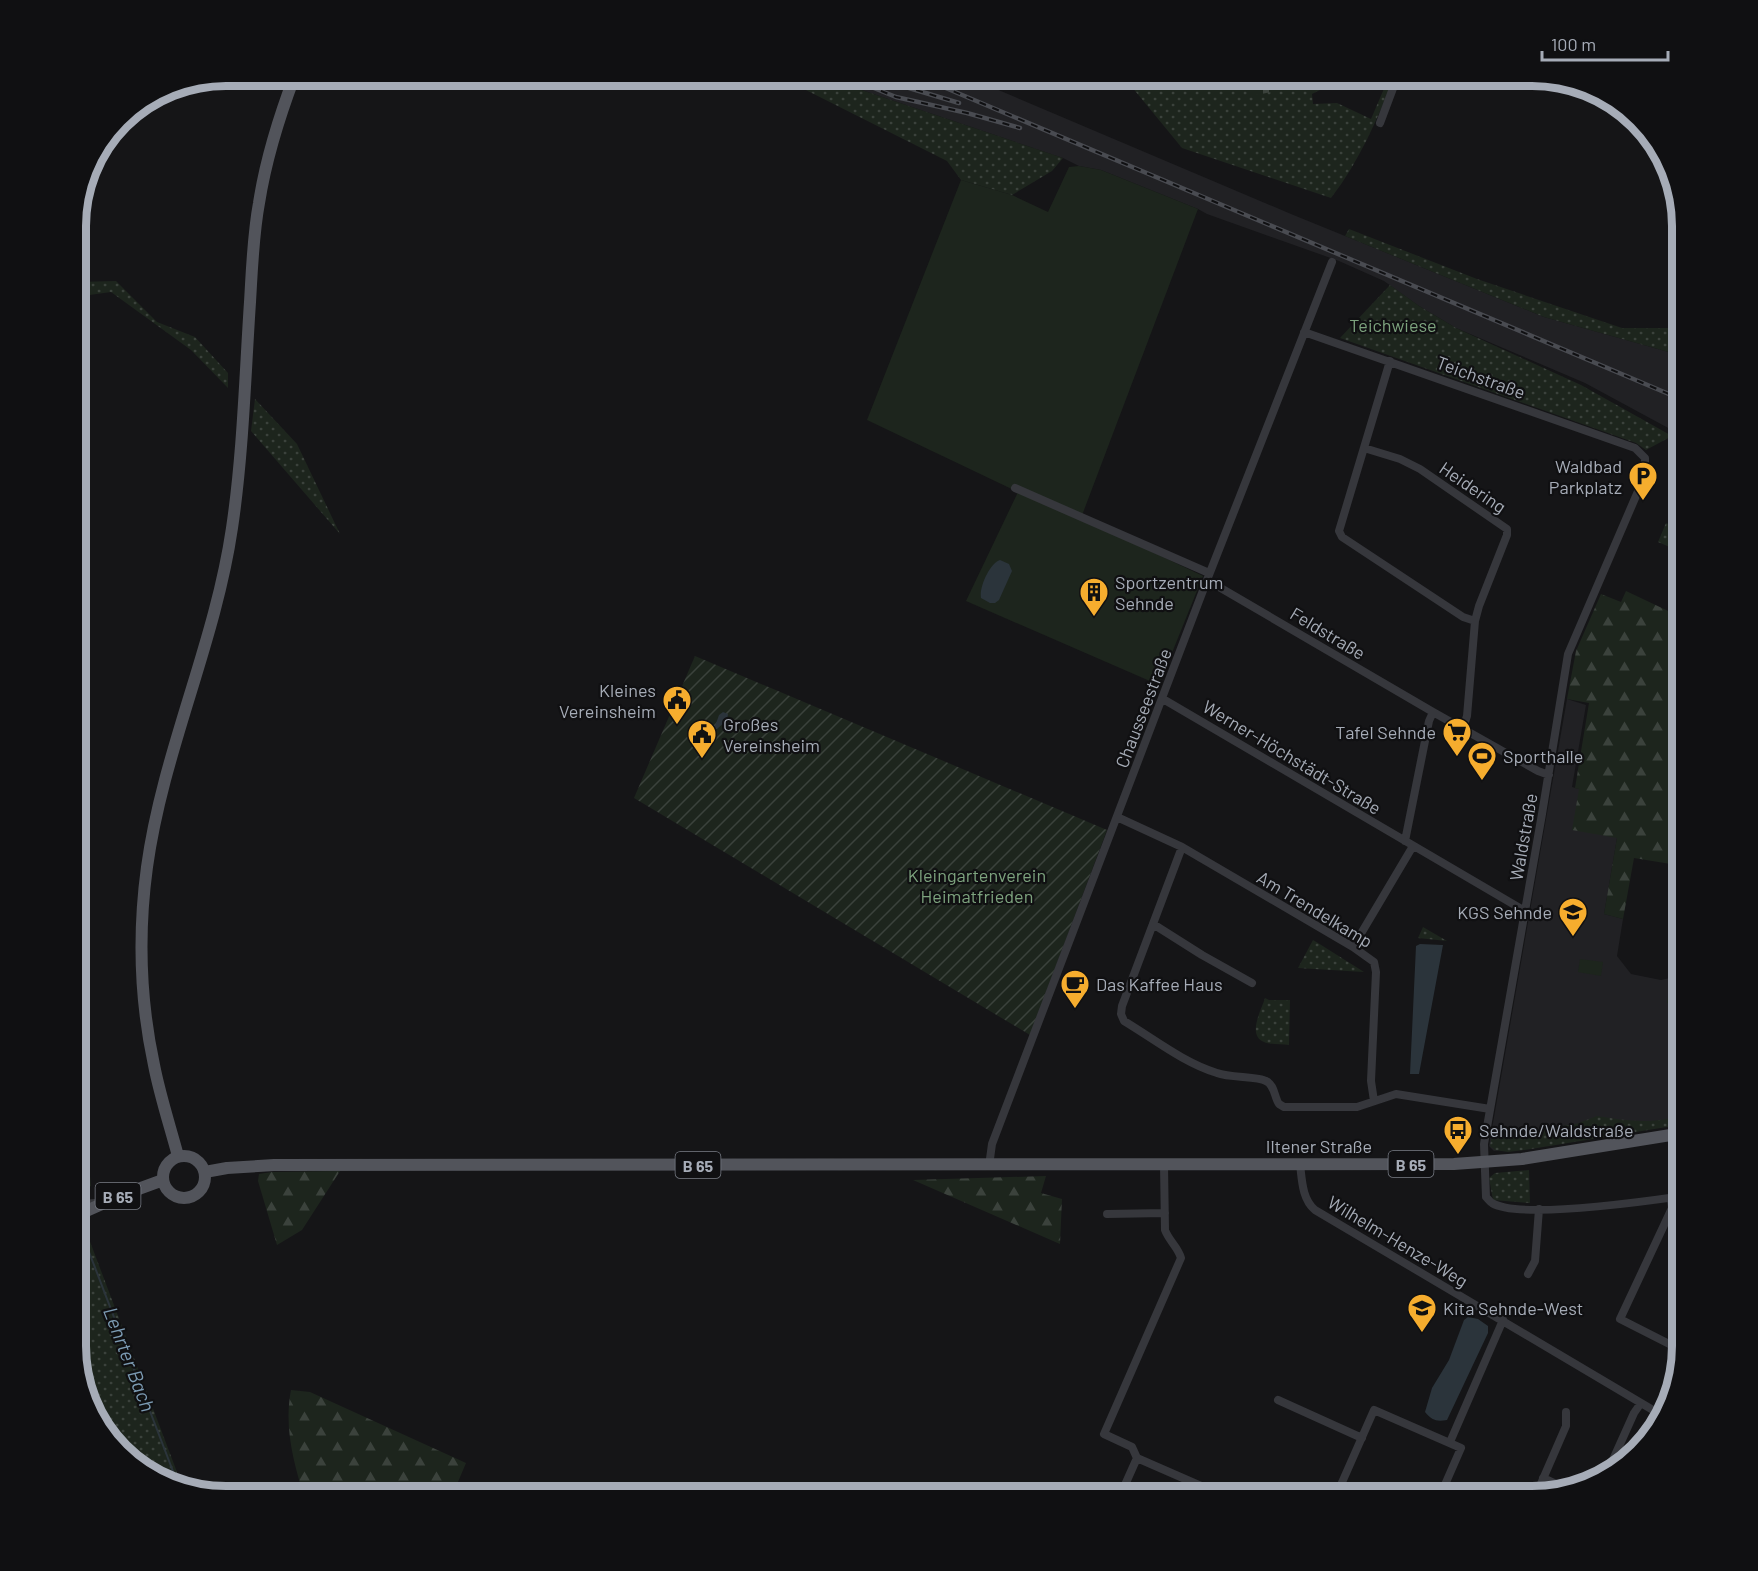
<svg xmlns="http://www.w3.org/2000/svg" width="1758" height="1571" font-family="Barlow,sans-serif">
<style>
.built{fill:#212124}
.grass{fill:url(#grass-dots)}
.forest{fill:url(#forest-firs)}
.cemetery{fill:url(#cemetery-stones)}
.garden{fill:url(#garden-furrows)}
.pitch{fill:#1d251d}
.water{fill:#2b343b}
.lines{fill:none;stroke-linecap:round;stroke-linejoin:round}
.stream{stroke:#2b343b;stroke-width:2}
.street{stroke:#36373c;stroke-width:8}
.primary{stroke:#52545b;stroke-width:12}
.rail-casing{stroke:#494b51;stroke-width:4.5}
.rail{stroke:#101012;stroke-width:2;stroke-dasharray:7;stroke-linecap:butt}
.labels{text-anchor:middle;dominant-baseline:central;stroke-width:4.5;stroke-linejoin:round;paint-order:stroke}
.shield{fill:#101012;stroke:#797d86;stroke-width:1.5}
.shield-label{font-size:16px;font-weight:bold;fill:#a6acb7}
.park-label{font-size:18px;fill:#7da37e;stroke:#101012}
.street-label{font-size:18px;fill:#a6acb7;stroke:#101012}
.poi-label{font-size:18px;fill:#a6acb7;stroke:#101012;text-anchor:start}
.water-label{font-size:20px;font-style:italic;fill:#7c9bb3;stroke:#101012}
.rim{fill:none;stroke:#a6acb7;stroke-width:8}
</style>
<defs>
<pattern id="grass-dots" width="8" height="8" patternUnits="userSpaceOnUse" patternTransform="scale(1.5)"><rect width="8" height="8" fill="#1d251d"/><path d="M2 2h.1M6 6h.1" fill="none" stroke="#3b423c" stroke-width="1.8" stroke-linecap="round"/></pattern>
<pattern id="forest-firs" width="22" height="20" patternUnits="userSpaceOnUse" patternTransform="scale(1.5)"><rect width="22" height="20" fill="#1d251d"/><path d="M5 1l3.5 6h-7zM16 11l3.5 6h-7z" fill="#3b423c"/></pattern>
<pattern id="cemetery-stones" width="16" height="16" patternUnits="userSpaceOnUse" patternTransform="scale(1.5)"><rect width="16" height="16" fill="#1d251d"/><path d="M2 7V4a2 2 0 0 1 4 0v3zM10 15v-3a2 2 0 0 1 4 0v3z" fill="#3b423c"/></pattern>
<pattern id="garden-furrows" width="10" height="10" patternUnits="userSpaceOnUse" patternTransform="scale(1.5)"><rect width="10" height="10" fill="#1d251d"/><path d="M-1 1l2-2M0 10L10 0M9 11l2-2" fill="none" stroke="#3b423c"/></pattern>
</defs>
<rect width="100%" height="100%" fill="#151517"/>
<path class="built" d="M817 75H963L1291 214 1544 317 1683 356V436L1585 383 1456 328 1419 306 1384 281 1339 261 1207 214 1198 209 1101 170 1079 166 1063 158Z
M1567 699 1586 705 1572 787 1579 789 1617 838 1604 914 1623 919 1617 956 1631 974 1661 980 1683 975V1124L1599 1137 1494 1151 1489 1146Z"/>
<path class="grass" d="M776 75H817L1063 158 1052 171 1012 195 961 180 947 161Z
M1122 75H1208L1257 94 1311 83 1328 75H1350L1312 94 1313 104 1337 103 1371 119 1386 84 1371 78 1374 75H1395C1378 118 1359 162 1331 198L1182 148Z
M1349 229 1477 279 1622 328H1683V356L1544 317 1345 236Z
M116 281 157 322 195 337 228 373V388L191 350 111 292 75 297V282Z
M1390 285 1419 306 1456 328 1581 385 1672 436 1646 450 1636 443 1340 338Z
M255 399 297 444 340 534 251 431Z
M1666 523 1683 530V543L1679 551 1658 542Z
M1423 927 1447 941 1418 938Z
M1313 940 1318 943 1364 972 1298 968Z
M1678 994 1683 996 1682 1003H1667L1668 995Z
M1265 998 1269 1000H1290L1289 1045C1282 1044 1271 1045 1264 1042 1247 1035 1261 1011 1265 998Z
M75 1029 91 1186 76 1191H75Z
M1597 1116C1622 1120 1645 1124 1671 1118L1679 1125 1531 1149 1508 1152 1495 1150 1490 1146 1492 1134 1498 1132H1536L1544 1128 1576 1124Z
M1529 1170 1530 1203 1493 1200 1489 1178 1495 1173Z
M82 1223 86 1231 183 1488 168 1484 119 1452 90 1412 75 1355V1227Z"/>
<path class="forest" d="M1626 591 1683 618V866L1634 858 1623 919 1604 914 1617 838 1572 830 1579 789 1575 788 1589 703 1567 699 1576 651 1601 594 1621 602Z
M340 1171 302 1230 277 1245 258 1181 259 1174 272 1172Z
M1046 1176 1041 1193 1062 1199 1060 1244 913 1180Z
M291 1390 310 1392 466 1463 452 1496H304C293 1461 284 1426 291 1390Z"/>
<path class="cemetery" d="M1208 75H1328L1311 83 1257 95Z"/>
<path class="garden" d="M695 656 1107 830 1030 1035 634 798Z"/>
<path class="pitch" d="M1079 166 1101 170 1198 209 1081 518 1203 576 1159 685 966 601 1018 492 867 420 961 180 1012 195 1048 212 1069 167Z
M1580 959 1603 962 1601 976 1578 972Z"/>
<path class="water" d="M1000 560 1009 564 1012 571 999 600 995 603H990L981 598C979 587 990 563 1000 560Z
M723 712 728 714 727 720 717 729H714L719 715Z
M1420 944 1443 945 1419 1074H1410L1416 946Z
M1468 1317 1478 1319 1488 1326V1333L1447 1420C1436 1422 1432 1420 1425 1412L1432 1388 1449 1360 1464 1320Z"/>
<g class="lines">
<path class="stream" d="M81 1231 179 1487"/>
<path class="street" d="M1380 123 1398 75
M1304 332 1635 448 1645 458V475L1568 654 1542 814 1484 1144 1486 1197C1488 1199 1490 1202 1492 1203 1519 1220 1648 1201 1683 1196
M1390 361 1339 531 1342 537 1463 617 1475 621
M1364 448 1400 459 1420 469 1507 529V535L1479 606 1475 621 1467 716 1463 728
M1015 488 1209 573
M1207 580 1433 712 1538 771 1549 775
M1163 699 1525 911
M1117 817 1182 847 1353 947 1374 962 1376 972 1371 1081 1374 1101
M1405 841 1429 721 1433 712
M1182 847 1122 1006 1121 1014 1124 1021C1154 1039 1184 1063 1217 1073 1230 1078 1258 1076 1266 1081 1275 1085 1274 1097 1279 1104L1284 1107H1357L1396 1094 1490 1109
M1153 924 1202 955 1252 983
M1353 947 1413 846
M1300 1164C1302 1180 1302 1199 1315 1210L1663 1416
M1164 1165 1165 1230C1169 1241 1178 1247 1181 1258L1104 1434 1132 1447 1137 1458 1224 1496
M989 1166 992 1144 1207 580 1332 262
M1671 1198 1672 1208 1620 1319 1683 1351
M75 1204 97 1203
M1107 1214 1165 1213
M1528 1274 1535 1261 1539 1209
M1278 1400 1362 1438
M1450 1442 1503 1320
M1607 1473 1634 1413 1641 1403
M1543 1478 1567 1489
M1536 1495 1566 1426V1412
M1120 1496 1137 1458
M1336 1496 1374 1410 1461 1448 1440 1496"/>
<path class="primary" d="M163 1177a21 21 0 1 1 42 0a21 21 0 1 1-42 0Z
M178 1156C170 1126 160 1096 154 1065 140 1000 138 933 147 867 163 751 215 644 232 528 243 454 245 377 250 302 252 269 253 235 259 203 266 158 279 117 295 75
M205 1172 227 1168 274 1165 1454 1164 1522 1159 1683 1133
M75 1216 122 1195 163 1180"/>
<g class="rail-casing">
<path id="rail" d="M842 75 896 97 967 113 1020 128
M877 75 909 88 959 103
M915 75 1683 400"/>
</g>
<use href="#rail" class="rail"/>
</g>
<defs>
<g id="parking-pin" transform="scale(1.5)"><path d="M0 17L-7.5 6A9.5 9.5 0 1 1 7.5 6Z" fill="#f6ad2e" stroke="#101012"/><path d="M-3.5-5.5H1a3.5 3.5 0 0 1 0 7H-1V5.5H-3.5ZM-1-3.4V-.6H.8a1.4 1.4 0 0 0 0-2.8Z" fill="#111"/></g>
<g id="building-pin" transform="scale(1.5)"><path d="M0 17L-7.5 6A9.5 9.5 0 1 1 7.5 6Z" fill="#f6ad2e" stroke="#101012"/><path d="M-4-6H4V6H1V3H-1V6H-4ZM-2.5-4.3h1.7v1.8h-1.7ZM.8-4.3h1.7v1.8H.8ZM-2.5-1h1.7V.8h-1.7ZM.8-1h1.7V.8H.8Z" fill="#111"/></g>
<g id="civic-pin" transform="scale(1.5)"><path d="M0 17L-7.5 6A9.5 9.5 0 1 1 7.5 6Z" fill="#f6ad2e" stroke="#101012"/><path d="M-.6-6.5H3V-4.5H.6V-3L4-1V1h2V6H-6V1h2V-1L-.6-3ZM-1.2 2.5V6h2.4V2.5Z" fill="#111"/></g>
<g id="supermarket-pin" transform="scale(1.5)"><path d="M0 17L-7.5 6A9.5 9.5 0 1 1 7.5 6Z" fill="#f6ad2e" stroke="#101012"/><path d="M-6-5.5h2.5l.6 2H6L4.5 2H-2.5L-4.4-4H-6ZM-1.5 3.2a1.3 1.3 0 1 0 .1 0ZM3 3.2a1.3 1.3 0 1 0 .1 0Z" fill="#111"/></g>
<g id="stadium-pin" transform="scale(1.5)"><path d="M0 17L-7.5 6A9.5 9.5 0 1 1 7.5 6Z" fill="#f6ad2e" stroke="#101012"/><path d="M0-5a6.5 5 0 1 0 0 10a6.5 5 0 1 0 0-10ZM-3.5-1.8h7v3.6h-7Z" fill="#111"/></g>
<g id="school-pin" transform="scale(1.5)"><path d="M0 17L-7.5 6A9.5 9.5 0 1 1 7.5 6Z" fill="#f6ad2e" stroke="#101012"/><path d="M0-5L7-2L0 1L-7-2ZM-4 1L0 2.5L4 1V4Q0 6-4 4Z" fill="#111"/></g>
<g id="cafe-pin" transform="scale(1.5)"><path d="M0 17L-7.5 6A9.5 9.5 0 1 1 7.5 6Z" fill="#f6ad2e" stroke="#101012"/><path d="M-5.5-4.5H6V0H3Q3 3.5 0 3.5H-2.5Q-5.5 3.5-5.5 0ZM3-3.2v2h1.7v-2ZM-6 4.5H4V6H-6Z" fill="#111"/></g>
<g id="bus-pin" transform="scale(1.5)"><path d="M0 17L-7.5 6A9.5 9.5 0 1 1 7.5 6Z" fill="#f6ad2e" stroke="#101012"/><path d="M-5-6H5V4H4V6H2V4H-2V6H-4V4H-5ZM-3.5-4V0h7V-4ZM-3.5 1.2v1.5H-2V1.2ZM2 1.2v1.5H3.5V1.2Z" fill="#111"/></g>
</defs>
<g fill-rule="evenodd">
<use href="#parking-pin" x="1643" y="476"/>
<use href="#building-pin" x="1094" y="592"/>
<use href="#civic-pin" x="677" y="700"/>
<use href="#supermarket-pin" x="1457" y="732"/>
<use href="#civic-pin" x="702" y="734"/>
<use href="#stadium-pin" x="1482" y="756"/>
<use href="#school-pin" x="1573" y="912"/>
<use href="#cafe-pin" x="1075" y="984"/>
<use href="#bus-pin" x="1458" y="1130"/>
<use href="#school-pin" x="1422" y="1308"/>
</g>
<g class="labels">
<g class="shield">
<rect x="1388.5" y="1151" width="45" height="26" rx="4.5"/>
<rect x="675.5" y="1152" width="45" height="26" rx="4.5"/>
<rect x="95.5" y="1183" width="45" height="26" rx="4.5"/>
</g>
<g class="shield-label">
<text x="1411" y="1164">B 65</text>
<text x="698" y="1165">B 65</text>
<text x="118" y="1196">B 65</text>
</g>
<g class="park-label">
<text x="1393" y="325">Teichwiese</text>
<text x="977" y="875">Kleingartenverein<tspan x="977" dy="21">Heimatfrieden</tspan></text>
</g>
<g class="street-label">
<text transform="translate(1481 377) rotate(20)">Teichstraße</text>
<text transform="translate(1473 487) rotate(34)">Heidering</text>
<text transform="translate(1328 633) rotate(31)">Feldstraße</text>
<text transform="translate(1143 708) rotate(-69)">Chausseestraße</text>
<text transform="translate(1292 757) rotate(31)">Werner-Höchstädt-Straße</text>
<text transform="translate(1523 837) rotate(-80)">Waldstraße</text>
<text transform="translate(1315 909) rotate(31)">Am Trendelkamp</text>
<text x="1319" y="1146">Iltener Straße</text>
<text transform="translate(1398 1241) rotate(31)">Wilhelm-Henze-Weg</text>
</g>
<g class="poi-label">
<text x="1622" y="466" text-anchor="end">Waldbad<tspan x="1622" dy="21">Parkplatz</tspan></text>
<text x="1115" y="582">Sportzentrum<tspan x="1115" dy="21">Sehnde</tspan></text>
<text x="656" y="690" text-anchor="end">Kleines<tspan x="656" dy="21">Vereinsheim</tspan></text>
<text x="723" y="724">Großes<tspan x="723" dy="21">Vereinsheim</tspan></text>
<text x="1436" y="732" text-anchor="end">Tafel Sehnde</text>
<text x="1503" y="756">Sporthalle</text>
<text x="1552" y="912" text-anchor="end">KGS Sehnde</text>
<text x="1096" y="984">Das Kaffee Haus</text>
<text x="1479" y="1130">Sehnde/Waldstraße</text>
<text x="1443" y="1308">Kita Sehnde-West</text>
</g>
<g class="water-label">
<text transform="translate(130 1359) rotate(69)">Lehrter Bach</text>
</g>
</g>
<path d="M0 0H1758V1571H0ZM226 86H1532A140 140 0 0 1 1672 226V1346A140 140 0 0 1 1532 1486H226A140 140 0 0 1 86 1346V226A140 140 0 0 1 226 86Z" fill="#101012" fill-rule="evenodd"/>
<path class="rim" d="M226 86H1532A140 140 0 0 1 1672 226V1346A140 140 0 0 1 1532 1486H226A140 140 0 0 1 86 1346V226A140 140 0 0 1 226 86Z"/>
<path d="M1542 51v9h126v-9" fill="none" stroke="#a6acb7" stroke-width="3"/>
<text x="1551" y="51" font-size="18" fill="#a6acb7" stroke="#101012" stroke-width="4.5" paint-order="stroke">100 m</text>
</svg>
